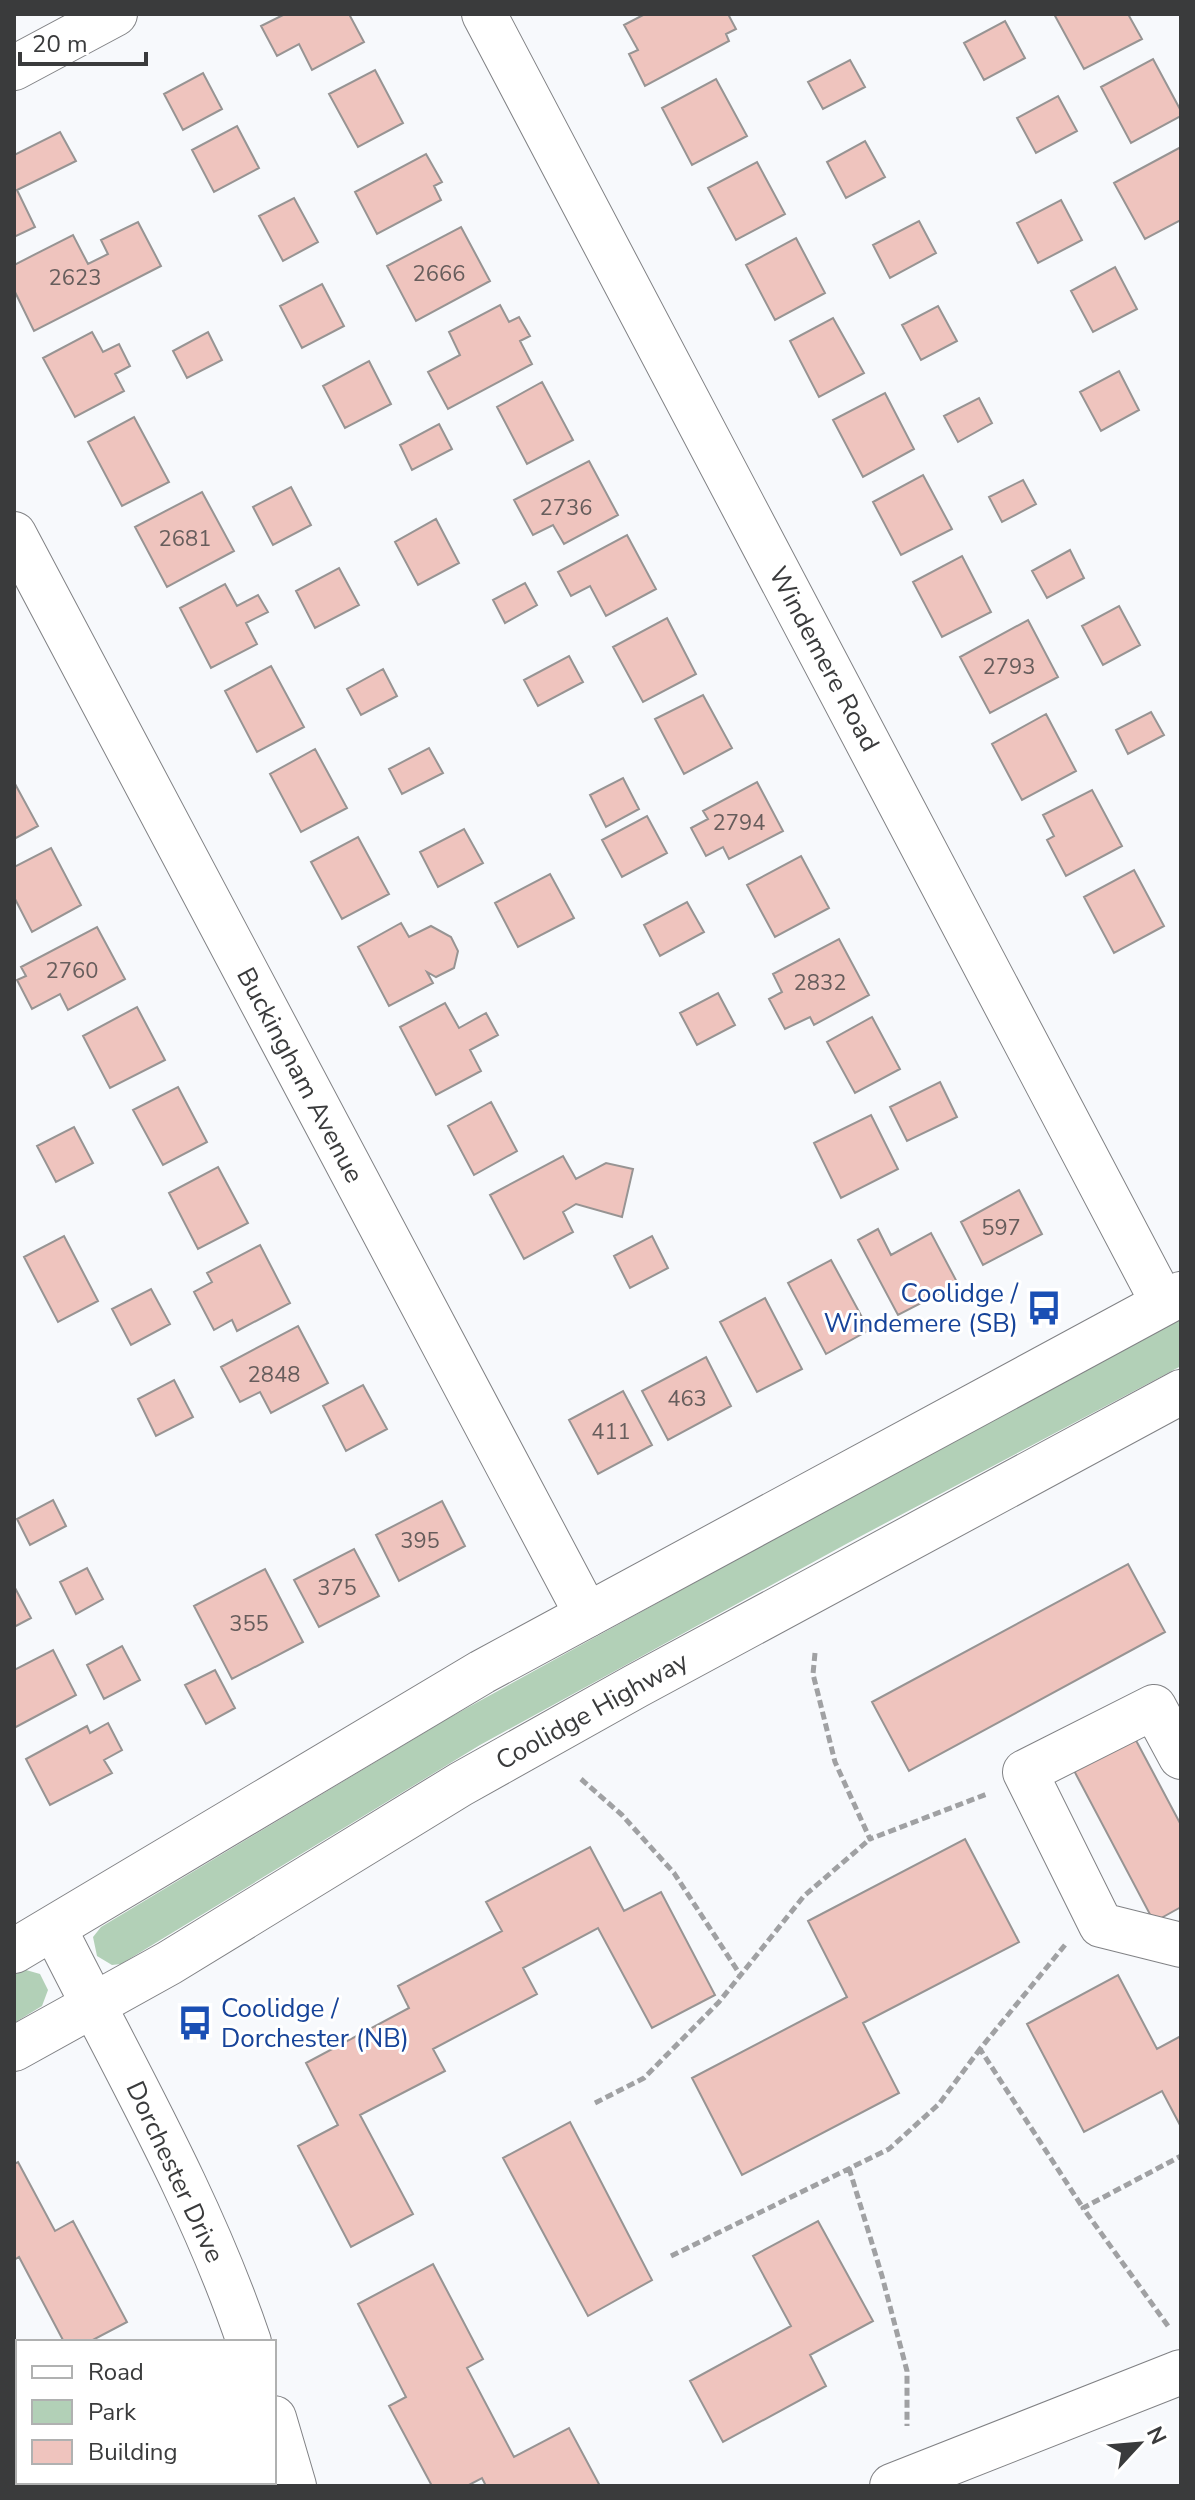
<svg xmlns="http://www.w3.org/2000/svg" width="1195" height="2500" font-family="'Nunito Sans',sans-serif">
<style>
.green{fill:#b2d0b7}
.building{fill:#efc4be;stroke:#979493;stroke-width:2}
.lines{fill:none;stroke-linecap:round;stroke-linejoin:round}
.minor-casing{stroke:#818285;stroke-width:46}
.major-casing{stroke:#818285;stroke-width:46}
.path{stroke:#a0a1a3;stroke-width:5;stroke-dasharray:8 4;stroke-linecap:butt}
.minor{stroke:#fff;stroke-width:44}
.major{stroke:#fff;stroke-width:44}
.labels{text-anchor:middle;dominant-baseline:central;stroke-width:6;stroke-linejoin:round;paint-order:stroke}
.number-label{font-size:22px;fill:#675d5c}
.street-label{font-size:26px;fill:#3a3b3c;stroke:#fff}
.transit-label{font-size:26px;fill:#164399;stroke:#fff;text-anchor:end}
</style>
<rect width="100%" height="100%" fill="#f7f9fc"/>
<path class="green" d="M1181 1319V1366L848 1543 480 1745 121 1964 112 1965 97 1956 93 1937 101 1927 447 1719 808 1520Z
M26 1970 40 1974 48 1990 42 2006 14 2023V1975Z"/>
<path class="building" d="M285 14H349L364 42 312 70 299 44 277 56 261 26Z
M645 14H728L736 29 726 34 729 41 645 86 629 54 638 50 624 25Z
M1054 14H1128L1142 39 1084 69Z
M1005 21 1025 58 984 80 964 43Z
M1153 59 1181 111V116L1131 143 1101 87Z
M850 60 865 87 823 109 808 82Z
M375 70 403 123 358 147 329 94Z
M203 73 222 109 183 130 164 94Z
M716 79 747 136 692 165 662 108Z
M1058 96 1077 131 1036 153 1017 118Z
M237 126 259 168 214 192 192 150Z
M60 132 76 161 17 190 35 227 14 237V155Z
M865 141 885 177 846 198 827 162Z
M1181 147V220L1145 239 1114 183Z
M426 154 442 182 434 186 441 200 377 234 355 192Z
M757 162 785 214 736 240 708 188Z
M294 198 318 242 283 261 259 216Z
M1061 200 1082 240 1038 263 1017 223Z
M919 221 936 253 890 278 873 245Z
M138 222 161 266 34 331 14 290V265L73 235 88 264 108 254 101 240Z
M461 227 490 281 416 321 387 266Z
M796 238 825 293 775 320 746 265Z
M1115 267 1137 309 1093 332 1071 291Z
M322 284 344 326 302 348 280 306Z
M500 305 509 322 519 317 530 336 520 341 532 364 448 409 428 372 460 355 449 332Z
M938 306 957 341 921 360 902 325Z
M833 318 864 373 819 397 790 341Z
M92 332 103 352 119 344 130 366 115 374 124 391 75 417 43 358Z
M208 332 222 360 187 378 173 351Z
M369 361 391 404 345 428 323 386Z
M1119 371 1139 410 1101 431 1080 392Z
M542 382 573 440 527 464 497 407Z
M885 393 914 449 863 477 833 420Z
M979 398 992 423 958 442 944 416Z
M134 417 169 482 122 506 88 442Z
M439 424 452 449 412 470 400 445Z
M589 461 618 515 564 544 553 525 533 535 514 500Z
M923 475 952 529 901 555 873 502Z
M1023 480 1036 504 1002 522 989 497Z
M291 487 311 525 273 545 253 507Z
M202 492 234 551 167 587 135 527Z
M436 519 459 563 418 585 395 542Z
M627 535 656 589 606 616 590 586 571 596 558 572Z
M1070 550 1084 578 1047 598 1032 571Z
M962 556 991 612 942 637 913 582Z
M339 568 359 605 315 628 296 591Z
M525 583 537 605 505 623 493 600Z
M225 584 237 606 258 595 268 612 246 623 257 644 211 668 180 608Z
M1119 606 1140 645 1103 665 1082 626Z
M667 618 696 674 643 702 613 647Z
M1028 620 1058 677 990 713 960 657Z
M569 656 583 682 538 706 524 680Z
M271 666 304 727 257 752 225 691Z
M383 669 397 696 361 715 347 689Z
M703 695 732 748 684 774 655 719Z
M1151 712 1164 735 1128 754 1116 730Z
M1046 714 1076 771 1022 800 992 744Z
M429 748 443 773 402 794 389 769Z
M315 749 347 808 301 832 270 774Z
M623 778 639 809 606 827 590 795Z
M14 782 38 826 14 839Z
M757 782 783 831 729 859 723 847 706 856 691 828 708 819 703 811Z
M1092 790 1122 846 1066 876 1047 840 1054 836 1043 815Z
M647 816 667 853 622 877 602 840Z
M464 829 483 863 438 887 420 852Z
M358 837 389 894 342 919 311 862Z
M51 848 81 905 32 932 14 897V867Z
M801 856 829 908 775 937 747 885Z
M1134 870 1164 926 1114 953 1084 897Z
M550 874 574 918 518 947 495 903Z
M687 902 704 932 660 956 644 925Z
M401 923 409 937 431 926 451 937 458 951 454 968 436 977 427 972 433 983 389 1006 358 947Z
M97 927 125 979 68 1010 60 994 32 1009 17 980 26 976 21 967Z
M839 939 869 995 814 1025 810 1017 785 1029 769 999 782 992 773 974Z
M718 993 735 1025 697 1045 680 1013Z
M445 1003 459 1028 486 1013 498 1035 470 1050 481 1071 436 1095 400 1027Z
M137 1007 165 1060 110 1088 83 1036Z
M872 1017 900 1069 855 1093 827 1042Z
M940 1082 957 1117 907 1141 890 1107Z
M178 1087 207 1142 163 1165 133 1110Z
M491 1102 517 1151 474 1175 448 1126Z
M871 1115 898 1169 841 1198 814 1143Z
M74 1127 93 1163 56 1182 37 1146Z
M563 1156 576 1179 606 1163 633 1169 622 1217 576 1204 563 1212 573 1232 524 1259 490 1195Z
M218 1167 248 1223 198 1249 169 1193Z
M1019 1190 1042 1234 983 1265 961 1222Z
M878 1229 891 1255 931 1233 958 1284 898 1315 858 1240Z
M64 1236 98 1301 58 1322 24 1257Z
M652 1236 668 1268 630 1288 614 1256Z
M260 1245 290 1303 237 1331 232 1320 214 1330 194 1292 212 1282 207 1273Z
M831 1260 869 1330 826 1354 788 1283Z
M151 1289 170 1324 131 1345 112 1309Z
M765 1298 802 1369 757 1392 720 1322Z
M298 1326 328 1383 271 1413 260 1392 240 1402 221 1367Z
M706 1357 731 1406 668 1440 642 1391Z
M174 1380 193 1417 156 1436 138 1399Z
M363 1385 387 1429 346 1451 323 1406Z
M623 1391 652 1445 598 1474 569 1420Z
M53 1500 66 1526 30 1545 17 1519Z
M442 1501 465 1546 399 1581 376 1535Z
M354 1549 379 1596 319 1627 294 1580Z
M1128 1564 1165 1632 909 1771 872 1702Z
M87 1568 103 1599 76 1614 60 1582Z
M265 1569 303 1642 232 1679 194 1606Z
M14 1586 31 1618 14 1627Z
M122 1646 140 1680 104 1699 87 1665Z
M53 1650 76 1695 14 1728V1670Z
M215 1670 235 1708 206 1724 185 1685Z
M108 1723 122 1750 104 1760 112 1773 50 1805 26 1759 87 1726 90 1733Z
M1131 1731 1181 1825V1907L1154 1922 1070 1763Z
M965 1839 1019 1942 863 2023 899 2093 742 2175 692 2078 847 1997 808 1921Z
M590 1847 624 1911 661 1892 715 1995 652 2028 598 1928 523 1968 537 1994 433 2049 445 2071 360 2115 413 2214 351 2247 298 2146 338 2125 306 2063 409 2008 398 1986 502 1931 486 1902Z
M1118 1975 1157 2049 1181 2036V2127L1162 2091 1084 2132 1027 2024Z
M570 2122 652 2280 588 2316 503 2158Z
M18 2162 55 2231 73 2221 127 2322 89 2342H64L19 2257 14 2260V2164Z
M818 2221 873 2321 810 2355 826 2386 723 2442 690 2381 791 2326 753 2256Z
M433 2264 483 2359 467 2368 514 2457 569 2428 600 2486H486L482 2478 467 2486H432L389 2406 406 2397 358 2304Z
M93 2482H178L180 2486H95Z"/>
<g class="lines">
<g class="minor-casing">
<path id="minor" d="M484 14 1163 1303
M14 68 115 14
M14 534 587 1615
M1181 1757 1154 1707 1025 1772 1101 1925 1181 1945
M54 1928C122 2064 200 2197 249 2342
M274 2418 294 2486
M892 2486 1181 2372"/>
</g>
<g class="major-casing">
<path id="major" d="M14 1951 482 1672 1181 1294
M14 2049 169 1963 461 1784 636 1686 1181 1392"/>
</g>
<path class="path" d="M815 1653 813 1674 835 1762 870 1839 987 1794
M581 1779 622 1815 674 1873 741 1976
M1065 1945 980 2049 1083 2208
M595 2103 644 2078 719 2002 804 1896 870 1839
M849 2168 882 2276 907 2371V2426
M671 2256 889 2149 939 2104 980 2049
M1168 2326 1083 2208 1181 2156"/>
<use href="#minor" class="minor"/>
<use href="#major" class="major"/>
</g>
<defs>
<g id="bus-bare" transform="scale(2.76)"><path d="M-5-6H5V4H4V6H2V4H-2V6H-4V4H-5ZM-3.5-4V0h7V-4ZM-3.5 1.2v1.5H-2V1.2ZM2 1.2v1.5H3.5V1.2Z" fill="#1a4fb4" stroke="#fff" stroke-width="2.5" paint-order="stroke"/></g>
</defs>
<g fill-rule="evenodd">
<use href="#bus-bare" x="1044" y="1308"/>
<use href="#bus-bare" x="195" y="2023"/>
</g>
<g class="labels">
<g class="number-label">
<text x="439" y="274">2666</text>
<text x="75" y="278">2623</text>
<text x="566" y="508">2736</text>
<text x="185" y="539">2681</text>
<text x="1009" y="667">2793</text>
<text x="739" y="823">2794</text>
<text x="72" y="971">2760</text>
<text x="820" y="983">2832</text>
<text x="1001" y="1228">597</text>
<text x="274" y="1375">2848</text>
<text x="687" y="1399">463</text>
<text x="611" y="1432">411</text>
<text x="420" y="1541">395</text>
<text x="337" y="1588">375</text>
<text x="249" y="1624">355</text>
</g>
<g class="street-label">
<text transform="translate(824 659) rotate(62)">Windemere Road</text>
<text transform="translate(300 1075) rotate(62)">Buckingham Avenue</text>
<text transform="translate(592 1711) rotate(-29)">Coolidge Highway</text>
<text transform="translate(175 2172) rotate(65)">Dorchester Drive</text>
</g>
<g class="transit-label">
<text x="1018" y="1293">Coolidge /<tspan x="1018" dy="30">Windemere (SB)</tspan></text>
<text x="221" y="2008" text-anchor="start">Coolidge /<tspan x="221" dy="30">Dorchester (NB)</tspan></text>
</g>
</g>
<rect width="1195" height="2500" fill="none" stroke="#3a3b3c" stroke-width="32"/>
<rect x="16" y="2340" width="260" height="144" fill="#ffffff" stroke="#b0b1b1" stroke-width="2"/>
<rect x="32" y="2366" width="40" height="12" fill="#ffffff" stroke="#b0b1b1" stroke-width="2"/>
<text x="88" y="2380" font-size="24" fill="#3a3b3c">Road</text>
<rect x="32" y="2400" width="40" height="24" fill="#b2d0b7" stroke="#b0b1b1" stroke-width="2"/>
<text x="88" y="2420" font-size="24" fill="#3a3b3c">Park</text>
<rect x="32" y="2440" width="40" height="24" fill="#efc4be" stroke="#b0b1b1" stroke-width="2"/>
<text x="88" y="2460" font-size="24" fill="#3a3b3c">Building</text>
<g transform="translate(1139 2444) rotate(64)" stroke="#ffffff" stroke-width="6" paint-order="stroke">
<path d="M0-6L14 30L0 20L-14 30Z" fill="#3a3b3c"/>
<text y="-12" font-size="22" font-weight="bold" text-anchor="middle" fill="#3a3b3c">N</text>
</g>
<path d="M20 52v12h126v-12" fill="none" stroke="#3a3b3c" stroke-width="4"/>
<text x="32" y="52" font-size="24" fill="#3a3b3c" stroke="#ffffff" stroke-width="6" paint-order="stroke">20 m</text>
</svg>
